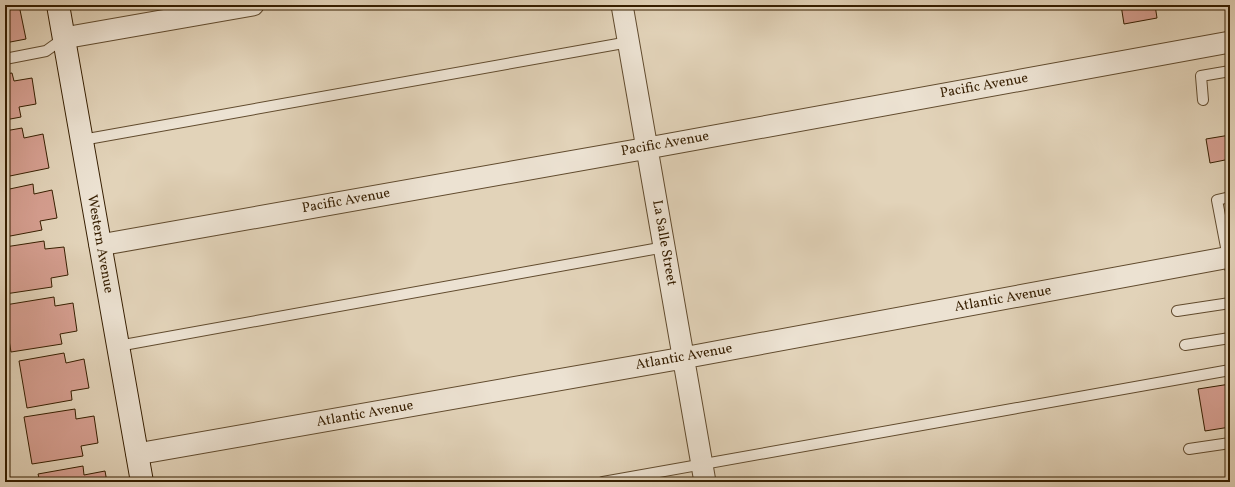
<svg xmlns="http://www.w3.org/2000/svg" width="1235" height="487" font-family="Vollkorn,serif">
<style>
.building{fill:#d69f91;stroke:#361e00}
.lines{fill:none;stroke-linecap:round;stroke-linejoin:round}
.lane-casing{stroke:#614b2e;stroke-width:12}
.street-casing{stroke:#614b2e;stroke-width:23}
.secondary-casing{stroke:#361e00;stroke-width:24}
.lane{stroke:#ece2d2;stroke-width:10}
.street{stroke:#ece2d2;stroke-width:21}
.secondary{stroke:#ece2d2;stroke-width:22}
.labels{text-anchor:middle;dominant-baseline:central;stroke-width:3;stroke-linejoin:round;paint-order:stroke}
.street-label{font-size:14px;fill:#361e00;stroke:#ece2d2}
</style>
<rect width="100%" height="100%" fill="#e2d3b9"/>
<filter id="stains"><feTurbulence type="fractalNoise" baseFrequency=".005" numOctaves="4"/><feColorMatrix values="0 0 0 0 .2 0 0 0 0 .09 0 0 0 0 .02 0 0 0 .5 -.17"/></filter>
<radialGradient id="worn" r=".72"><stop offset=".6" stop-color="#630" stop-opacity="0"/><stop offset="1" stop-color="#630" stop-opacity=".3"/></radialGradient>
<path class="building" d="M5 5H19L26 39 5 43Z
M1121 5H1155L1157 18 1124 24Z
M12 73 14 81 32 78 36 104 19 107 21 117 5 120V74Z
M22 128 24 138 43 134 49 168 5 177V131Z
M1230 135V159L1210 163 1206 139Z
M33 184 34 194 52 190 57 218 40 221 42 230 5 237V190Z
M44 241 45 249 64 247 68 275 51 278 52 287 5 294V247Z
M54 297 55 306 73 303 77 331 60 334 62 344 11 352 5 316V305Z
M64 353 66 363 84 359 89 388 71 391 72 400 27 408 19 361Z
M1230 384V427L1205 431 1198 389Z
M75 409 76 419 94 416 98 443 81 446 83 456 32 464 24 417Z
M83 466 84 475 105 471 107 482H40L38 474Z"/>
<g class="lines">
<g class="lane-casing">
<path id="lane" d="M5 59 46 51 64 38
M1203 100 1201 76 1230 71
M82 140 629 42
M1230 197 1217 200 1230 268
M1177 311 1230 303
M1185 345 1230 338
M118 346 665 247
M1189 449 1230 443
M603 482 1230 370"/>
</g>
<g class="street-casing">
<path id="street" d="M622 5 705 482
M64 38 253 5
M100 245 648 148 1230 42
M137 454 683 358 1230 257"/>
</g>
<g class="secondary-casing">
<path id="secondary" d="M58 5 142 482"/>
</g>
<use href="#lane" class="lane"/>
<use href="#street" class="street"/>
<use href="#secondary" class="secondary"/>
</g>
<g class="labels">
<g class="street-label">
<text transform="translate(984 86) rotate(-10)">Pacific Avenue</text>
<text transform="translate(665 144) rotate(-10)">Pacific Avenue</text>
<text transform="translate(346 201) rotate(-10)">Pacific Avenue</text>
<text transform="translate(664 243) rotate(80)">La Salle Street</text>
<text transform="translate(100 244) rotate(80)">Western Avenue</text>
<text transform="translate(1003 299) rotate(-10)">Atlantic Avenue</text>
<text transform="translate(684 357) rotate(-10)">Atlantic Avenue</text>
<text transform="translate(365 414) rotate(-10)">Atlantic Avenue</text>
</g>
</g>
<rect width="1235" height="487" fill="none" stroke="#e2d3b9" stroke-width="20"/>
<rect x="6" y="6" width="1223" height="475" fill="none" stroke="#361e00" stroke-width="2"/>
<rect x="10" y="10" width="1215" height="467" fill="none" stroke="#361e00"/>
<rect width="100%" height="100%" filter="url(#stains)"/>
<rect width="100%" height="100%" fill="url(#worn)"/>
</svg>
